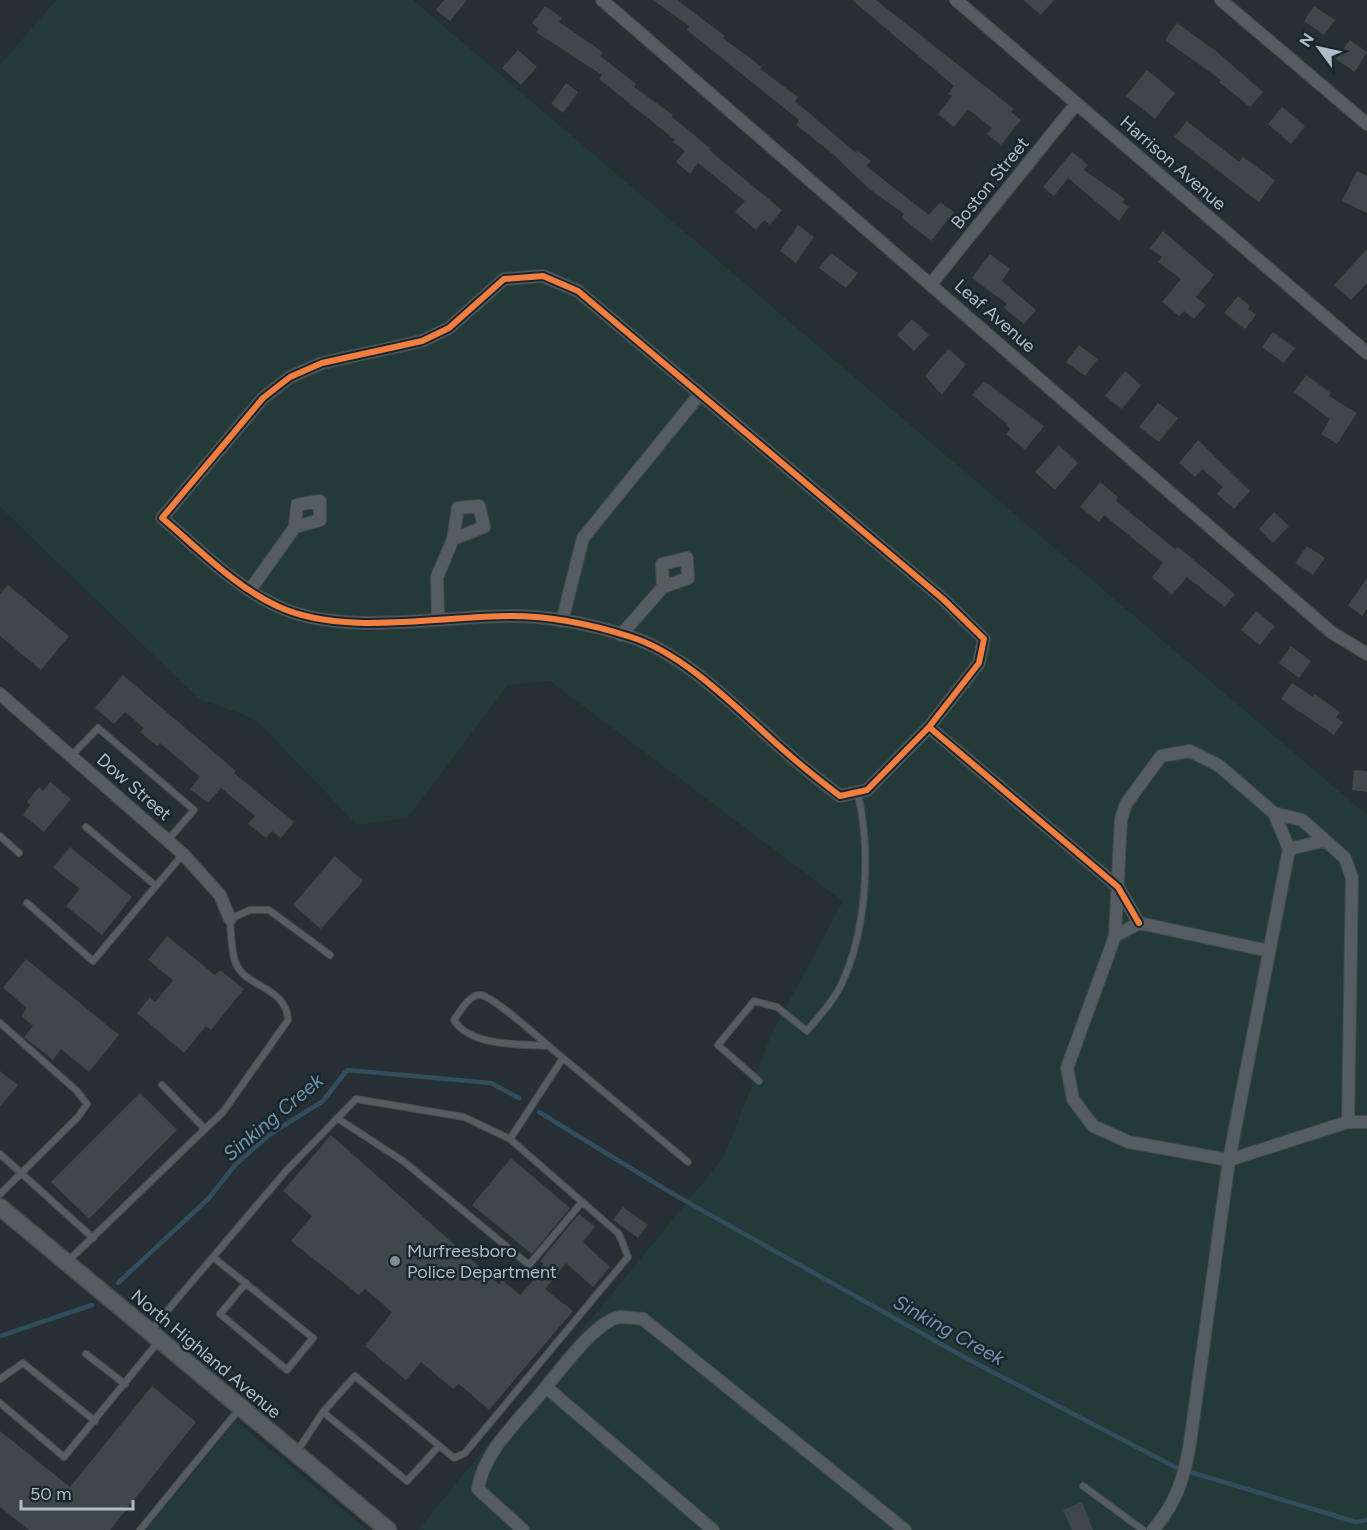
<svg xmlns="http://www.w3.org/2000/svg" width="1367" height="1530" font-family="Figtree,sans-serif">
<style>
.green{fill:#233a38}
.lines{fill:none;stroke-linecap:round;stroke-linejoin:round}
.stream{stroke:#324d5d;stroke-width:4.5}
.building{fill:#3f474b}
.service-casing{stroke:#444a4e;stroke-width:8}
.minor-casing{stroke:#444a4e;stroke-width:14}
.tertiary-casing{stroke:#444a4e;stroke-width:19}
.service{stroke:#565d62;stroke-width:6}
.minor{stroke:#565d62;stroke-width:12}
.tertiary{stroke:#565d62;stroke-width:16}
.cycleway-casing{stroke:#1a262e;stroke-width:10}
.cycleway{stroke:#f27e40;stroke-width:6}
.poi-dot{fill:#7f8b93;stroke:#1a262e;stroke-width:2}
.labels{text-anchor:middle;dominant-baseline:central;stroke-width:5;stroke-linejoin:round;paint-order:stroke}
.street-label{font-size:18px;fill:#afbcc6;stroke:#1a262e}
.poi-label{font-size:18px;fill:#afbcc6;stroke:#1a262e;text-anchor:start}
.water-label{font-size:20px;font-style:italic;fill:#6e95aa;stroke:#1a262e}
</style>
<rect width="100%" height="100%" fill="#262f33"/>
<path class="green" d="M56 0H413L1367 815V1530H418L724 1157 772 1033 843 901 550 681 508 685 407 818 357 825 260 724 242 714 199 699 0 507V65Z
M236 1421 254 1436 368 1530H146Z"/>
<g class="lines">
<path class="stream" d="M539 1112 673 1194 964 1357 1177 1468 1356 1522 1367 1520
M118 1283 209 1198 235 1165 269 1135 323 1101 347 1070 491 1083 519 1098
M0 1336 92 1305"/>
</g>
<path class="building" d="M444 0H467L450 21 436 10Z
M653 0H677L725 36 723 38 762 67 760 69 798 97 795 101 856 153 858 151 871 161 866 166 929 215 940 202 954 212 931 241 901 217 904 214 868 188 834 155 796 125 799 120 687 30 689 26Z
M852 0H876L1014 109 1011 112 1021 120 1001 145 987 134 992 128 968 109 954 127 938 114 952 96 948 94 954 86Z
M1023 0H1054L1041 15Z
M545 6 562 18 559 22 603 52 600 56 636 84 634 87 673 115 672 117 710 148 709 150 782 210 770 225 764 220 756 230 735 212 745 201 698 163 690 174 676 162 685 151 673 142 675 140 599 79 602 75 536 32 539 28 532 23Z
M1314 6 1335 20 1324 35 1304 21Z
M1177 23 1216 51 1263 92 1250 107 1219 82 1221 80 1165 40Z
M1350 40 1367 52 1355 72 1336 59Z
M518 50 537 67 521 85 502 68Z
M1147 70 1175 93 1155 119 1126 96Z
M566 83 578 92 563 113 551 104Z
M1282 107 1305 126 1291 144 1268 124Z
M1187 121 1239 162 1243 157 1275 180 1259 202 1174 137Z
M1072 152 1088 165 1084 170 1125 199 1122 202 1129 207 1119 221 1068 178 1054 196 1043 187Z
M1357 171 1367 176V213L1342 201Z
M798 225 814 237 796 263 780 251Z
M1163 231 1214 275 1196 297 1206 305 1194 319 1184 311 1179 316 1162 302 1181 279 1158 262 1162 257 1150 248Z
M1367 249V283L1351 300 1334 285Z
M831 253 858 273 846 288 819 268Z
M990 254 1010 269 1002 281 1036 310 1024 324 1004 308 1007 304 972 278Z
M1238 296 1250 306 1248 309 1256 315 1245 329 1224 313Z
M912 319 929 335 914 351 897 335Z
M1273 332 1295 348 1284 363 1262 347Z
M1079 345 1098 359 1085 376 1066 362Z
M948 349 966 364 942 395 925 376Z
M1125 371 1141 385 1122 409 1105 396Z
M1306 375 1331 393 1329 396 1357 413 1337 444 1321 434 1330 419 1294 392Z
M984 381 1044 426 1025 450 1006 434 1010 429 1006 423 972 395Z
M1158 403 1178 418 1159 442 1139 427Z
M1198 440 1250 491 1234 509 1217 494 1223 487 1202 469 1195 477 1179 463Z
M1059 445 1078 463 1055 490 1035 472Z
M1100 482 1118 497 1116 501 1175 549 1178 547 1235 594 1225 607 1187 577 1172 595 1152 577 1163 563 1104 515 1099 522 1080 507Z
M1274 512 1289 526 1273 543 1259 529Z
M1307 546 1325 558 1313 575 1295 563Z
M1367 578V609L1362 616 1348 605Z
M8 585 69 636 41 670 0 636V594Z
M1256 611 1275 626 1260 645 1241 630Z
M1291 646 1311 661 1299 678 1279 663Z
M123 675 236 771 234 773 294 822 281 838 272 831 266 838 248 824 255 816 221 788 208 803 190 789 200 777 160 743 157 746 140 732 144 728 125 712 114 724 95 708Z
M1292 683 1313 697 1315 694 1340 712 1336 717 1343 722 1334 735 1281 699Z
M1354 770 1367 771V792L1352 790Z
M50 782 71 799 44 832 23 815 30 805 27 802 39 787 43 791Z
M70 847 132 897 102 935 66 906 80 889 53 868Z
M335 856 363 881 321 929 293 905Z
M167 936 215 975 220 970 244 989 211 1030 206 1026 184 1053 137 1013 150 997 155 1002 173 980 148 960Z
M26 959 119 1035 89 1072 61 1049 53 1060 24 1037 33 1026 21 1016 27 1008 3 988Z
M0 1071 18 1085 0 1107Z
M140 1093 177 1130 89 1219 51 1182Z
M331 1135 499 1284 502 1280 520 1295 539 1274 537 1272 544 1264 540 1261 579 1214 595 1227 583 1242 610 1267 593 1287 566 1263 545 1289 573 1311 489 1410 459 1384 453 1389 421 1362 406 1380 365 1346 392 1312 365 1289 359 1295 291 1241 312 1216 283 1191Z
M511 1158 570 1208 532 1254 472 1205Z
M623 1207 648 1225 638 1238 613 1220Z
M152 1386 196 1422 110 1530H29L0 1507V1431L70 1487Z
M1082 1502 1093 1530H1072L1063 1510Z"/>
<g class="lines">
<g class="service-casing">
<path id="service" d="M71 756 98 728 194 810 168 840
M86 827 156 886
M0 836 19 853
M27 903 93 961 183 854
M0 1023 77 1091 87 1104 78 1117 0 1194
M549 1046C521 1044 470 1047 454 1020 460 1012 469 994 481 995 495 997 549 1047 563 1058L688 1162
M759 1081 718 1045 754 1001 777 1007 807 1031C819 1016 834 1001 842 983 867 929 871 851 858 794
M337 1118 403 1161 529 1265 582 1202
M205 1129 223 1112 288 1020C286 985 243 988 235 961 231 949 231 932 230 919L250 910H269L330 955
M510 1139 563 1058
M0 1154 93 1238
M213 1257 313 1338 287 1370 220 1314 246 1283
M67 1262 205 1129 162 1085
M150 1331 286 1171 356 1099 464 1117 510 1139 619 1234 628 1257 465 1453 454 1458 355 1376 323 1412 296 1453
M86 1354 125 1384
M0 1379 23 1363 95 1421
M0 1403 64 1457 159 1341
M323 1412 407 1481 439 1446
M1083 1486 1143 1530
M140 1530 240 1408"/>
</g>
<g class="minor-casing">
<path id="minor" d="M602 0 1331 632 1367 654
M956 0 1367 353
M1221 0 1367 124
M931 284 1076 104
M250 590 295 527 297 505 320 501V520L295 527
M438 620 437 577 453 539 458 508 479 506 484 527 453 539
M562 621 583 538 700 394
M621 635 663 587 662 564 687 558 688 578 663 587
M0 694 183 854 220 895 230 919
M929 727 867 790 840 796C827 786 814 776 801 765 752 725 692 656 631 637 594 625 550 616 511 616 440 616 342 637 277 606 234 586 199 549 162 518L263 398 290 377 322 363 422 341 449 328 504 279 543 276 578 291 943 599 984 639 979 663 929 727 1118 887 1139 923
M1289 849 1323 841
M1115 936 1139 923 1269 951
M1348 1122 1352 878 1345 858 1302 820 1274 813 1218 765 1190 751 1161 756 1126 804 1121 819 1115 936 1067 1068 1073 1099 1093 1126 1129 1142 1229 1160 1348 1122H1367
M523 1530 478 1489C484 1449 522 1418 546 1387
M713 1530 546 1387C561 1369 597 1320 620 1317 627 1317 636 1318 643 1319L905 1530
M1153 1530C1176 1503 1184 1479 1190 1443L1229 1160 1289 849 1274 813"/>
</g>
<g class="tertiary-casing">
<path id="tertiary" d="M0 1207 388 1530"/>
</g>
<use href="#service" class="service"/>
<use href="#minor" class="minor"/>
<use href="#tertiary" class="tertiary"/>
<g class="cycleway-casing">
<path id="cycleway" d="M929 727 867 790 840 796C827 786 814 776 801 765 752 725 692 656 631 637 594 625 550 616 511 616 440 616 342 637 277 606 234 586 199 549 162 518L263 398 290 377 322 363 422 341 449 328 504 279 543 276 578 291 943 599 984 639 979 663 929 727 1118 887 1139 923"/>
</g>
<use href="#cycleway" class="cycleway"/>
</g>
<circle class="poi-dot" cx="395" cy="1261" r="6"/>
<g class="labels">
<g class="street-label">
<text transform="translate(1173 163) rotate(41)">Harrison Avenue</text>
<text transform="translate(990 183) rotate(-51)">Boston Street</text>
<text transform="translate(995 316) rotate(41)">Leaf Avenue</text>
<text transform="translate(134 787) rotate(41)">Dow Street</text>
<text transform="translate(206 1354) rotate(40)">North Highland Avenue</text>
</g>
<g class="poi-label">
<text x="407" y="1251">Murfreesboro<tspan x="407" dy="21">Police Department</tspan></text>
</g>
<g class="water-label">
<text transform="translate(273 1117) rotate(-40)">Sinking Creek</text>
<text transform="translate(949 1330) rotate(29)">Sinking Creek</text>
</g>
</g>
<g transform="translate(1319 48) rotate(303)" stroke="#1a262e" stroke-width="4.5" paint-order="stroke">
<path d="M0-4.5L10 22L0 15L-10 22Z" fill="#afbcc6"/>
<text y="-9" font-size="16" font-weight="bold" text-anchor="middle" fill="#afbcc6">N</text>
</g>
<path d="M21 1500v9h112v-9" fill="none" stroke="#afbcc6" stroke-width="3"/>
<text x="30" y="1500" font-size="18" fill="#afbcc6" stroke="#1a262e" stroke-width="4.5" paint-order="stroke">50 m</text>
</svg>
